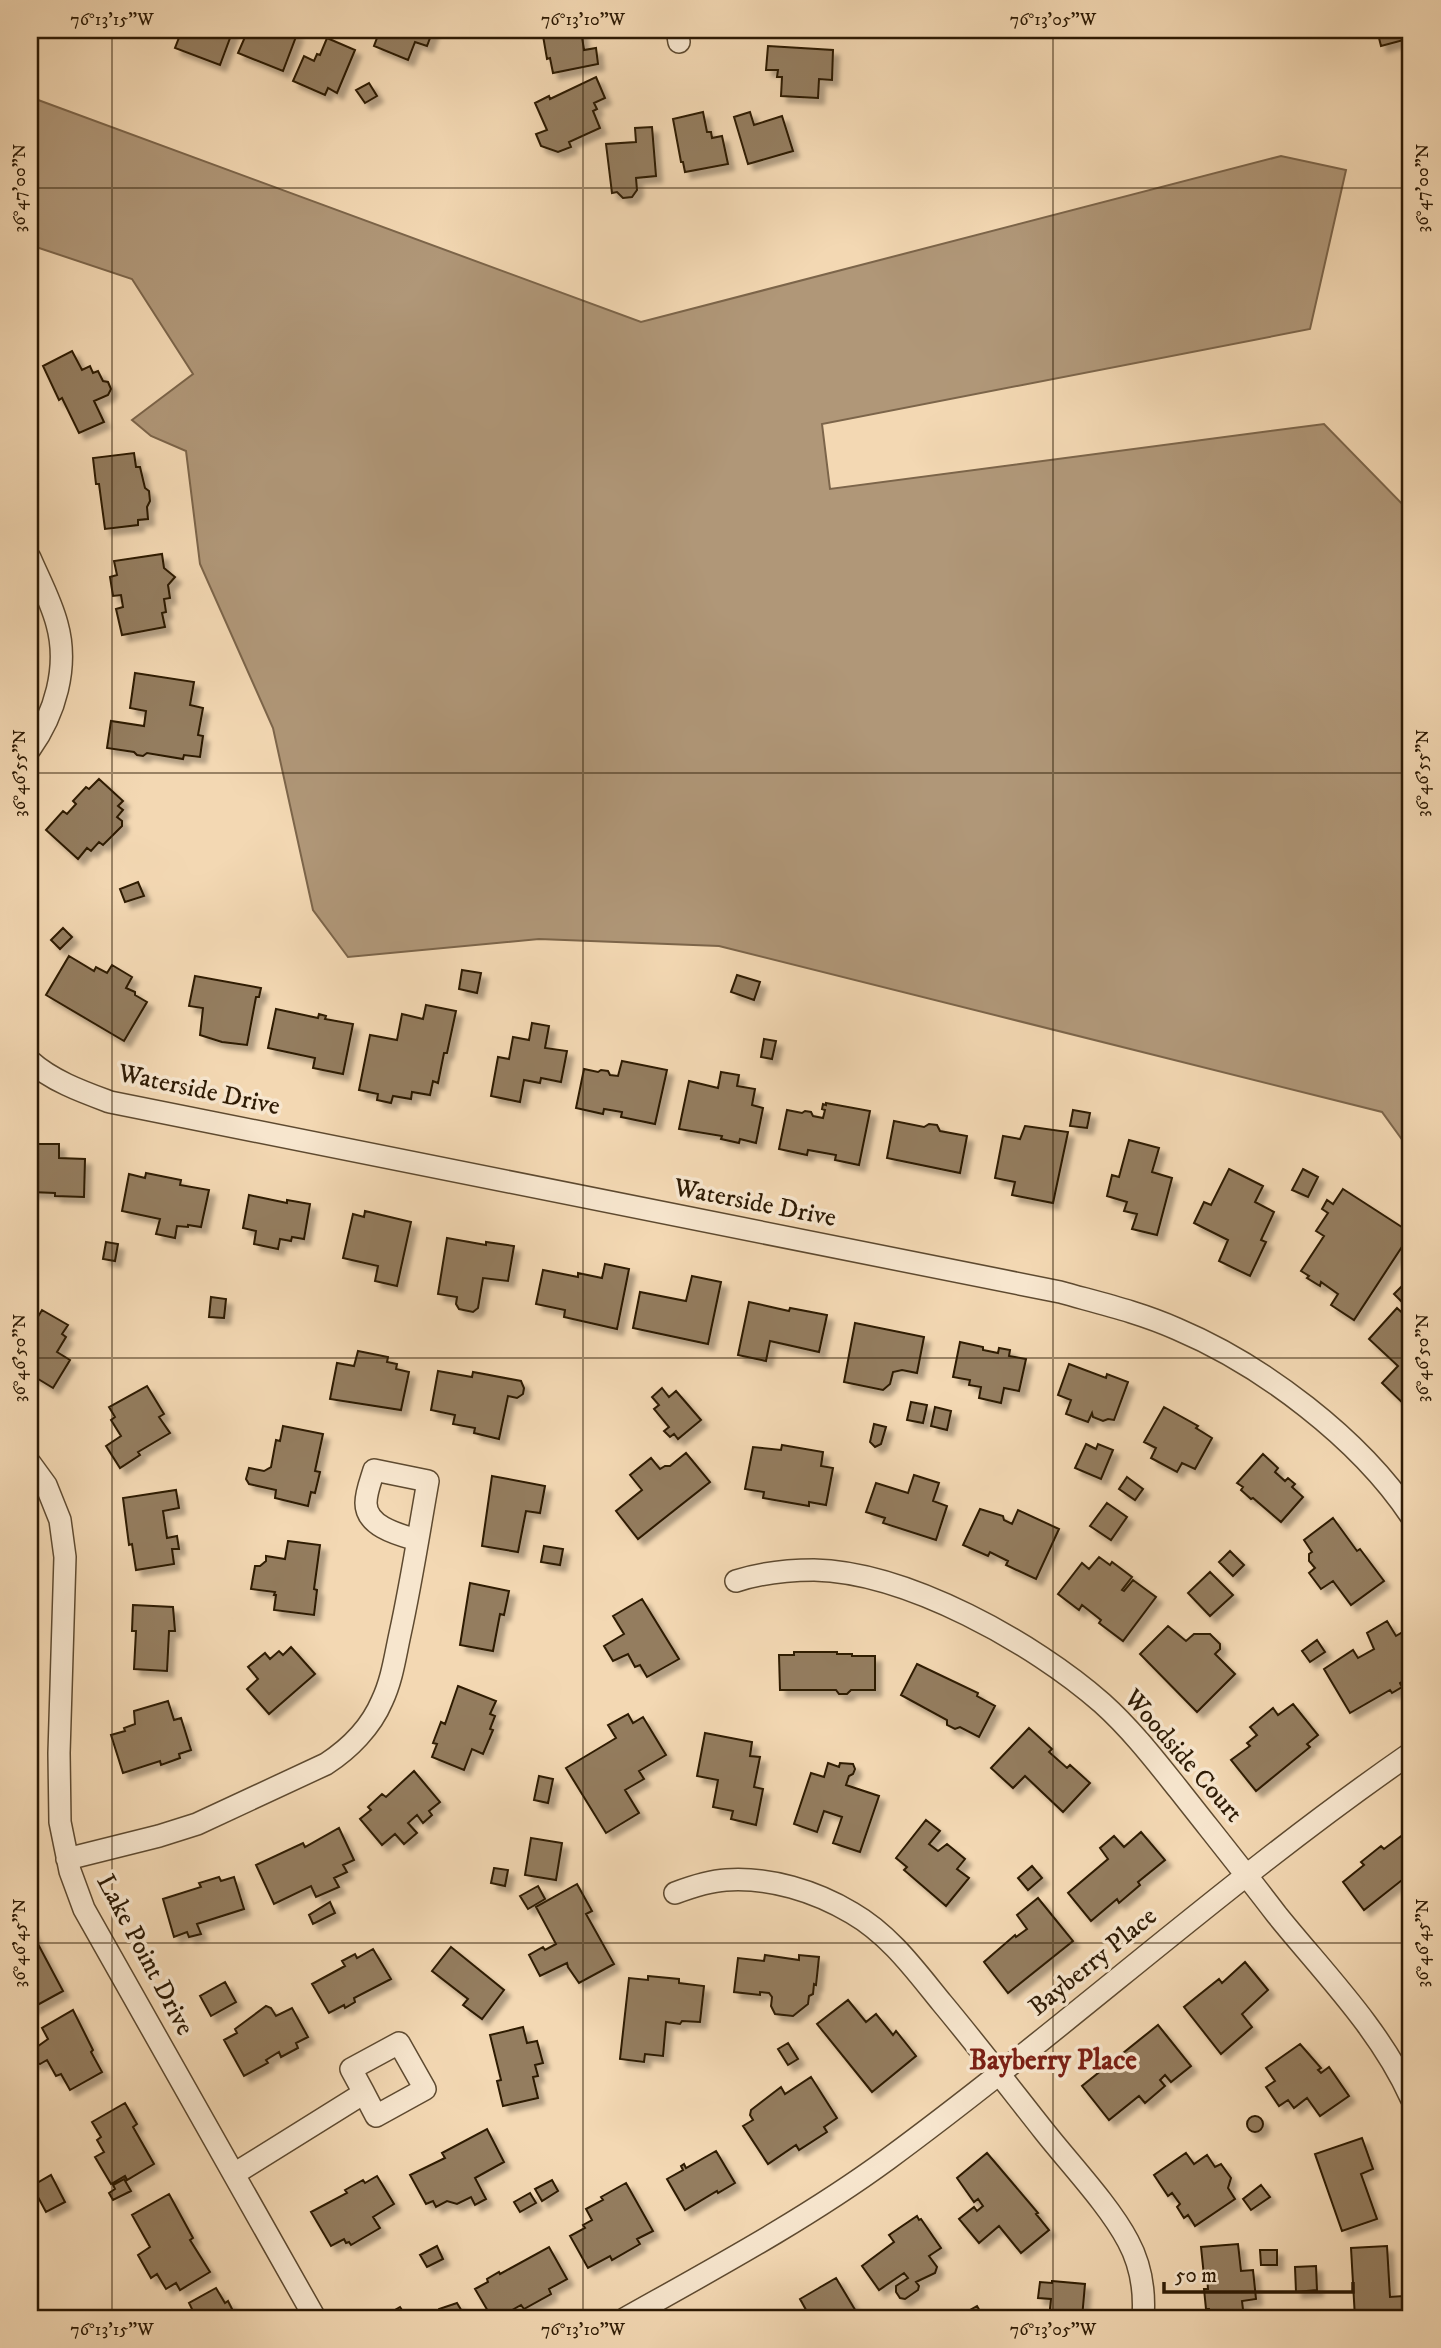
<svg xmlns="http://www.w3.org/2000/svg" width="1441" height="2348" font-family="'IM FELL DW Pica',serif">
<style>
.water{fill:#b09778;stroke:#7c654a;stroke-width:2}
.building{fill:#947d5f;stroke:#2d1a04;stroke-width:2;filter:url(#shadow)}
.lines{fill:none;stroke-linecap:round;stroke-linejoin:round}
.minor-casing{stroke:#5e4a30;stroke-width:24}
.minor{stroke:#f7e6ce;stroke-width:21}
.ticks{fill:none;stroke:#2d1a04;stroke-width:2;stroke-opacity:0.45}
.labels{text-anchor:middle;dominant-baseline:central;stroke-width:7;stroke-linejoin:round;paint-order:stroke}
.street-label{font-size:26px;fill:#2d1a04;stroke:#f7e6ce}
.neighbourhood-label{font-size:28px;font-weight:bold;fill:#7a1f14;stroke:#f7e6ce}
.neatline{fill:none;stroke:#2d1a04;stroke-width:2.5}
.ticks-label{font-size:18px;text-anchor:middle;fill:#2d1a04}
</style>
<defs>
<filter id="shadow"><feDropShadow dx="6" dy="6" stdDeviation="2" flood-color="#0004"/></filter>
</defs>
<rect width="100%" height="100%" fill="#f3d8b3"/>
<filter id="stains"><feTurbulence type="fractalNoise" baseFrequency=".00286" numOctaves="4"/><feColorMatrix values="0 0 0 0 .2 0 0 0 0 .09 0 0 0 0 .02 0 0 0 .5 -.17"/></filter>
<radialGradient id="worn" r=".72"><stop offset=".6" stop-color="#630" stop-opacity="0"/><stop offset="1" stop-color="#630" stop-opacity=".3"/></radialGradient>
<path class="water" d="M30 97 641 322 1281 156 1346 170 1310 329 822 424 830 489 1324 424 1411 513V1152L1382 1112 719 946 539 939 348 957 313 910 273 728 200 564 186 451 151 436 132 420 193 374 132 279 30 245Z"/>
<path class="building" d="M182 30H233L220 65 175 48Z
M248 30H286L297 34 283 71 238 53Z
M380 30H433L427 46 415 42 408 60 374 46Z
M542 30H581L584 50 596 48 598 64 553 73 550 58 547 59Z
M1377 30H1411V38L1381 46Z
M327 38 355 50 337 93 328 88 325 95 293 81 304 56 314 61 317 54 320 55Z
M768 46 833 50 832 80 819 79 818 98 781 96 782 77H777L778 70H766Z
M596 77 605 98 594 103 597 109 593 111 600 128 569 142 571 147 558 152 541 146 536 134 547 130 535 103 549 96 550 99Z
M369 83 377 96 365 103 356 90Z
M703 112 707 132H711L712 138 722 136 728 164 685 172 683 162H681L673 119Z
M750 112 754 125 782 116 793 151 748 164 734 117Z
M652 127 656 176 636 178 637 190 632 197 623 198 617 192 612 193 606 144 636 142 635 128Z
M72 351 82 370 90 366 93 373 98 371 103 381 108 382 111 389 108 395 94 401 104 422 79 433 62 398 59 400 43 366Z
M134 453 136 467H140L145 488 149 491 150 501 147 507 148 519 138 520V525L105 529 99 484H96L93 458Z
M162 554 164 568 175 577 168 585 170 598 164 599 166 612 162 613 165 627 122 635 116 609 123 607 121 595 113 596 110 577 117 575 114 561Z
M135 673 194 682 190 705 203 708 198 735 203 736 200 757 184 755 183 759 147 753 143 756 137 755 134 752 107 748 111 721 144 726 146 711 130 708Z
M99 779 123 801 118 806 123 810 117 817 122 821V826L103 845 99 842 91 851 87 848 78 859 46 830 63 811 67 814 76 804 73 801 86 787 89 789Z
M138 882 144 896 125 902 120 889Z
M63 928 72 937 60 949 51 940Z
M69 956 94 971 96 967 107 973 112 965 132 977 126 988 135 992V995L147 1002 124 1041 46 995Z
M462 970 481 973 477 993 459 989Z
M737 975 760 982 754 1000 731 992Z
M195 976 261 988 259 997H256L247 1045 222 1042 200 1035 203 1008 189 1006Z
M426 1005 456 1011 447 1053H444L438 1083 433 1081 430 1095 412 1092 411 1099 393 1096 391 1103 377 1100 378 1094 359 1090 370 1035 397 1040 402 1014 423 1019Z
M276 1009 318 1018 319 1014 326 1016 325 1019 353 1024 343 1074 313 1068 315 1058 268 1048Z
M532 1023 549 1026 545 1048 567 1051 561 1082 541 1078 540 1083 524 1080 520 1102 491 1096 498 1057 509 1059 513 1037 529 1040Z
M764 1039 776 1041 772 1059 761 1057Z
M622 1061 667 1070 655 1124 621 1117 622 1112 604 1109 603 1114 576 1108 584 1069 598 1072 601 1070 608 1071 610 1075 618 1076Z
M721 1072 739 1075 737 1086 755 1089 752 1105 763 1108 756 1143 740 1139 739 1143 721 1139 722 1136 679 1129 689 1081 718 1088Z
M826 1103 870 1111 859 1165 835 1160 836 1155 808 1150 807 1155 779 1149 787 1110 802 1113 805 1111 811 1112 813 1116 823 1118 825 1110 822 1109 823 1104 826 1105Z
M1073 1110 1090 1113 1087 1128 1070 1126Z
M894 1121 924 1127 929 1124 937 1125 940 1131 967 1136 960 1173 887 1158Z
M1025 1126 1068 1132 1053 1203 1012 1195 1015 1182 995 1178 1003 1136 1020 1139Z
M1129 1140 1159 1148 1152 1172 1172 1178 1157 1235 1132 1229 1137 1214 1124 1211 1127 1202 1107 1196 1112 1175 1119 1177Z
M32 1144H59V1158L85 1159 84 1197 55 1196V1193L31 1192Z
M1229 1169 1263 1186 1255 1202 1274 1212 1261 1240 1266 1242 1250 1276 1219 1261 1228 1240 1194 1223 1204 1202 1211 1205Z
M1303 1169 1318 1177 1308 1197 1292 1190Z
M146 1173 181 1180 180 1185 209 1190 201 1227 188 1225V1227L177 1226 175 1238 156 1234 160 1219 122 1211 129 1174 145 1178Z
M1343 1189 1411 1233 1354 1320 1331 1305 1338 1294 1321 1282 1320 1286 1307 1278 1309 1276 1301 1271 1324 1236 1316 1231 1328 1213 1322 1209 1327 1200 1333 1204Z
M249 1195 287 1203V1200L310 1204 304 1239 292 1237 291 1241 280 1239 278 1249 254 1244 256 1231 243 1228Z
M365 1211 411 1222 397 1286 375 1281 378 1266 343 1258 353 1214 364 1217Z
M447 1238 486 1245V1242L514 1246 508 1281 483 1278 478 1308 473 1312 459 1309 456 1304 457 1297 438 1294Z
M106 1242 118 1244 115 1261 103 1259Z
M605 1264 629 1269 617 1329 564 1317 565 1310 536 1304 543 1270 578 1277V1273L602 1278Z
M692 1276 721 1282 708 1344 633 1328 640 1292 686 1301Z
M1406 1282 1411 1288V1299L1405 1305 1394 1294Z
M211 1297 226 1299 224 1318 209 1317Z
M749 1302 789 1311 790 1308 827 1315 819 1352 770 1341 766 1361 738 1355Z
M1397 1308 1411 1321V1411L1382 1383 1398 1366 1369 1339Z
M42 1310 68 1325 62 1334 66 1337 57 1352 70 1360 53 1388 30 1374V1330Z
M855 1323 924 1337 917 1373 902 1370 893 1372 890 1384 883 1390 844 1382Z
M960 1342 983 1347V1350L998 1353 999 1348 1010 1350 1009 1356 1026 1359 1019 1391 1004 1388 1001 1403 979 1398 981 1387 969 1385 970 1380 953 1377Z
M358 1351 388 1357 387 1362 397 1364 396 1369 409 1372 401 1410 330 1399 337 1363 354 1366Z
M1069 1364 1106 1378 1107 1374 1128 1382 1114 1420 1108 1419 1103 1421 1093 1417 1092 1413 1088 1422 1066 1414 1071 1400 1058 1395Z
M438 1371 472 1377 473 1372 521 1381 524 1388 523 1394 517 1398 508 1396 499 1439 474 1433 475 1428 453 1424 455 1415 431 1410Z
M147 1386 164 1414 159 1417 170 1433 138 1452 140 1455 120 1468 106 1446 121 1436 111 1420 115 1417 109 1407Z
M662 1388 669 1397 676 1391 701 1420 678 1439 674 1434 670 1437 664 1431 669 1427 654 1409 659 1405 652 1397Z
M911 1402 927 1405 923 1423 907 1420Z
M935 1407 951 1411 947 1430 931 1426Z
M1164 1407 1198 1426 1196 1428 1212 1438 1195 1469 1182 1463 1177 1472 1151 1458 1156 1448 1144 1442Z
M874 1424 886 1427 881 1444 875 1447 870 1442Z
M283 1426 323 1434 315 1471 320 1472 315 1493 311 1492 308 1506 275 1498 276 1490 249 1484 246 1479 249 1468 264 1471 271 1467 276 1440 280 1441Z
M1086 1444 1096 1449 1098 1444 1113 1450 1101 1479 1075 1468Z
M782 1445 823 1452 821 1466 833 1468 826 1505 809 1502V1506L763 1498 764 1492 745 1489 753 1447 781 1450Z
M686 1453 710 1482 638 1539 616 1511 642 1490 630 1475 651 1458 660 1469 665 1466H670Z
M1263 1454 1278 1468 1275 1472 1285 1481 1288 1478 1295 1484 1292 1487 1303 1497 1281 1522 1253 1498 1251 1499 1241 1490 1243 1487 1237 1483Z
M914 1475 939 1483 933 1501 947 1506 936 1540 883 1523 885 1518 866 1512 876 1483 908 1493Z
M492 1476 545 1486 540 1513 526 1511 518 1552 482 1546Z
M1127 1477 1143 1489 1135 1500 1119 1489Z
M176 1490 179 1508 163 1511 167 1538 177 1536 179 1549H172L174 1564 136 1570 132 1544 129 1545 123 1498Z
M1107 1503 1127 1517 1111 1540 1090 1526Z
M980 1509 1003 1516 1004 1520 1012 1524 1018 1510 1059 1529 1036 1579 1006 1565 1008 1561 990 1552 988 1556 963 1545Z
M1333 1518 1357 1551 1360 1549 1384 1581 1351 1605 1333 1581 1321 1589 1309 1573 1315 1568 1309 1561V1554L1312 1552 1304 1540Z
M288 1541 320 1545 314 1589 317 1590 314 1615 274 1610 276 1595H274L275 1592 251 1589 255 1566H260L266 1561V1556L285 1559Z
M544 1546 563 1549 560 1565 541 1562Z
M1230 1551 1244 1565 1233 1576 1219 1562Z
M1099 1557 1110 1565 1112 1562 1132 1577 1122 1590 1124 1591 1133 1580 1156 1597 1123 1641 1099 1623 1101 1620 1082 1605 1079 1610 1058 1594 1082 1563 1089 1569Z
M1210 1572 1233 1595 1210 1616 1188 1593Z
M470 1583 509 1591 504 1615 500 1614 493 1651 460 1645Z
M642 1599 679 1659 647 1677 640 1665 635 1667 628 1654 613 1661 604 1646 624 1634 613 1616Z
M133 1605 173 1607 175 1631H169L167 1671 134 1669 136 1631H132Z
M1387 1621 1396 1636 1406 1630 1411 1640V1676L1400 1683 1402 1687 1392 1693 1390 1690 1350 1713 1324 1669 1353 1650 1358 1658 1374 1649 1367 1633Z
M1168 1626 1186 1641 1194 1634H1210L1220 1644V1649L1215 1654 1235 1674 1197 1712 1140 1654Z
M1317 1640 1325 1652 1310 1662 1302 1651Z
M291 1647 315 1674 269 1714 247 1689 258 1679 248 1667 265 1653 270 1659 279 1651 283 1655Z
M794 1652H837V1654H852V1656H875V1690H851L847 1694H839L836 1690H780L779 1655H794Z
M917 1664 978 1693 977 1696 995 1706 979 1737 960 1727 955 1729 947 1725V1720L901 1695Z
M458 1686 496 1701 490 1714 495 1716 490 1729 493 1730 483 1754 472 1749 464 1770 432 1757 437 1744 433 1743 441 1722 445 1724Z
M168 1701 174 1720 181 1718 191 1750 179 1754 180 1758 161 1765 160 1761 123 1773 111 1735 125 1731 124 1728 135 1724 134 1711Z
M1293 1704 1318 1735 1307 1744 1310 1747 1256 1791 1231 1760 1250 1746 1247 1743 1257 1735 1250 1727 1273 1708 1278 1715Z
M628 1714 633 1723 643 1717 666 1755 639 1771 644 1779 625 1790 639 1813 606 1833 566 1768 616 1738 608 1725Z
M1029 1728 1052 1749 1049 1752 1067 1768 1070 1765 1090 1783 1063 1812 1025 1776 1013 1788 991 1768Z
M705 1733 752 1742 750 1756 760 1757 754 1787 763 1789 756 1825 731 1819 733 1811 713 1807 718 1780 697 1776Z
M828 1763 839 1767 840 1763 853 1764 855 1769 853 1774 849 1776 846 1785 879 1796 860 1852 833 1843 842 1817 824 1811 817 1832 794 1824 811 1773 824 1777Z
M414 1771 440 1802 429 1811 432 1815 423 1823 417 1815 408 1823 417 1833 404 1844 395 1834 382 1845 360 1819 371 1810 368 1807 382 1794 386 1797Z
M539 1776 553 1779 548 1803 534 1800Z
M926 1820 940 1831 929 1844 938 1851 947 1844 965 1859 957 1869 969 1878 946 1906 904 1870 907 1867 896 1858Z
M339 1828 354 1860 343 1865 347 1872 334 1878 339 1887 316 1897 311 1886 274 1904 256 1865 303 1843 305 1847Z
M1141 1832 1165 1860 1138 1882 1140 1885 1119 1903 1117 1899 1091 1921 1068 1893 1108 1859 1100 1848 1114 1836 1124 1847Z
M1404 1834 1411 1843V1879L1408 1882 1402 1880 1364 1910 1343 1882 1364 1865 1361 1862 1381 1846 1384 1849Z
M531 1838 562 1843 556 1880 525 1875Z
M1032 1866 1042 1878 1028 1890 1018 1878Z
M494 1868 508 1870 505 1886 491 1883Z
M219 1877 221 1881 234 1877 244 1909 197 1924 201 1934 189 1937 187 1932 174 1937 163 1899 201 1887 199 1883Z
M577 1884 592 1911 586 1914 614 1964 579 1983 568 1967 567 1963 540 1976 529 1955 543 1947 545 1950 556 1944 536 1907Z
M538 1886 545 1899 528 1909 520 1896Z
M1038 1898 1073 1941 1008 1993 984 1962 1015 1935 1016 1937 1027 1929 1017 1915Z
M330 1902 335 1913 313 1924 309 1915Z
M30 1929 63 1991 30 2009Z
M451 1947 504 1990 482 2019 463 2005 468 1999 432 1971Z
M373 1949 391 1979 354 1998 355 2002 345 2008 344 2005 329 2013 312 1984 345 1966 342 1961 355 1954 357 1958Z
M765 1955 799 1960V1955L819 1957 816 1985 814 1984 813 1994 809 1996 808 2004 793 2016 775 2014 771 2006 772 1997 769 1993 760 1992V1995L734 1992 738 1958 764 1961Z
M1245 1962 1268 1990 1242 2014 1252 2027 1221 2054 1184 2007 1219 1979 1222 1983Z
M648 1976 679 1979V1983L704 1986 700 2022 682 2021 680 2024 666 2022 663 2056 645 2054 644 2062 620 2059 629 1978 648 1980Z
M225 1982 236 2002 211 2016 200 1996Z
M848 2000 866 2022 876 2014 893 2035 896 2031 916 2056 872 2092 817 2024Z
M266 2006 271 2008 276 2016 292 2008 308 2037 296 2043 298 2048 281 2057 279 2052 266 2060 268 2063 244 2076 224 2040 237 2033 235 2029Z
M73 2010 93 2050 91 2052 102 2072 70 2090 61 2074 56 2076 47 2060 40 2064 32 2062 30 2052 48 2039 42 2028Z
M1158 2025 1191 2066 1171 2082 1165 2075 1160 2080 1165 2086 1145 2103 1139 2096 1109 2120 1082 2086Z
M523 2027 527 2043 537 2041 543 2063 535 2065 538 2076 533 2077 538 2098 503 2106 497 2081 501 2080 490 2035Z
M788 2043 798 2059 788 2065 778 2049Z
M1300 2044 1321 2068 1318 2070 1321 2073 1329 2067 1349 2096 1320 2116 1307 2098 1294 2108 1288 2100 1279 2106 1266 2087 1275 2081 1266 2068Z
M811 2077 837 2118 824 2127 827 2132 799 2150 796 2145 768 2164 743 2126 753 2120 750 2115 751 2110 781 2087 785 2094Z
M125 2103 137 2124 133 2127 154 2164 127 2180 125 2176 111 2184 95 2157 104 2152 97 2140 101 2137 92 2122Z
M1247 2124a8 8 0 1 1 16 0a8 8 0 1 1-16 0Z
M487 2129 504 2162 475 2178 486 2199 475 2205 471 2197 457 2204 447 2201 436 2207 433 2201 426 2204 410 2175 445 2158 442 2153Z
M1362 2138 1373 2169 1361 2174 1377 2219 1342 2231 1315 2154Z
M716 2151 735 2183 718 2193 717 2191 685 2210 667 2179 683 2170 681 2166 684 2164 686 2168Z
M987 2153 1038 2213 1036 2214 1049 2230 1021 2253 999 2226 979 2243 959 2219 974 2207 977 2211 983 2206 978 2199 974 2202 957 2178Z
M1186 2153 1194 2164 1207 2155 1215 2167 1221 2164 1231 2178 1228 2188 1235 2199 1195 2226 1188 2215 1184 2218 1177 2207 1180 2204 1172 2193 1168 2196 1154 2175Z
M51 2175 65 2202 46 2212 32 2186Z
M377 2176 394 2204 373 2217 380 2228 351 2245 349 2242 346 2243 344 2239 331 2246 311 2212 347 2193 345 2190 363 2180 365 2183Z
M124 2179 131 2191 113 2200 109 2193 115 2189 113 2185Z
M552 2180 558 2191 542 2201 535 2189Z
M626 2183 653 2231 637 2239 640 2244 612 2260 610 2256 588 2268 570 2236 585 2228 583 2225 592 2220 586 2209 603 2200 601 2197Z
M1261 2185 1270 2197 1251 2210 1243 2199Z
M530 2193 536 2203 520 2212 514 2202Z
M169 2194 193 2238 190 2240 210 2272 180 2290 176 2283 166 2289 157 2274 151 2278 138 2255 150 2247 132 2215Z
M917 2216 919 2220 921 2219 941 2248 929 2256 937 2267 935 2273 916 2282 919 2286 918 2290 905 2299 900 2298 896 2292V2286L908 2278 904 2273 879 2290 862 2266 894 2242 889 2235Z
M1238 2244 1241 2271 1253 2270 1256 2299 1242 2301 1244 2318H1210L1209 2309H1206L1204 2289H1208L1207 2276H1204L1201 2247Z
M437 2246 443 2259 427 2267 420 2255Z
M1387 2246 1390 2297 1403 2296 1404 2318H1355L1351 2248Z
M549 2247 567 2279 549 2289 551 2294 524 2309 521 2305 498 2318H492L475 2289 488 2282 487 2279 499 2272 500 2274Z
M1260 2250H1277V2265H1261Z
M1316 2266 1317 2290 1296 2292 1295 2267Z
M836 2278 860 2318H808L810 2317 800 2299Z
M1052 2281 1085 2284 1082 2318H1049L1051 2299 1038 2298 1040 2282 1052 2283Z
M216 2288 225 2303 228 2301 233 2311 230 2313 233 2318H177L192 2309 189 2303Z
M457 2303 466 2318H427L438 2312 439 2309Z
M977 2306 984 2318H965L963 2314Z
M400 2307 407 2318H381Z"/>
<g class="lines">
<g class="minor-casing">
<path id="minor" d="M677 30 679 42
M30 558C39 579 51 601 57 624 69 667 55 714 30 749
M30 1061C52 1081 83 1092 110 1102L1060 1292C1099 1303 1139 1312 1177 1329 1262 1365 1359 1438 1411 1516
M30 1463 46 1485 60 1520 65 1557 59 1753 60 1822 70 1871 84 1909 315 2318
M736 1581C761 1573 787 1570 814 1570 907 1572 1034 1643 1102 1703 1131 1729 1155 1760 1179 1790 1212 1832 1245 1873 1277 1915 1324 1973 1380 2029 1411 2098
M67 1859 159 1836 197 1824 326 1764C349 1749 371 1727 382 1701 392 1680 395 1657 400 1634 411 1584 419 1532 428 1481L374 1470C371 1480 366 1492 366 1503 366 1527 400 1535 417 1540
M675 1893C691 1887 708 1881 726 1880 770 1877 815 1891 852 1913 890 1935 915 1970 942 2003 977 2045 1010 2088 1044 2131 1070 2164 1109 2205 1128 2241 1141 2265 1145 2292 1143 2318
M234 2174 364 2093 376 2116 425 2089 399 2043 351 2069 364 2093
M626 2318C715 2268 806 2219 888 2159 1066 2028 1230 1878 1411 1753"/>
</g>
<use href="#minor" class="minor"/>
</g>
<path class="ticks" d="M112 30V2318M583 30V2318M1053 30V2318M30 188H1411M30 773H1411M30 1358H1411M30 1943H1411"/>
<g class="labels">
<g class="street-label">
<text transform="translate(199 1090) rotate(12)">Waterside Drive</text>
<text transform="translate(755 1203) rotate(11)">Waterside Drive</text>
<text transform="translate(1183 1756) rotate(49)">Woodside Court</text>
<text transform="translate(145 1955) rotate(62)">Lake Point Drive</text>
<text transform="translate(1093 1962) rotate(-39)">Bayberry Place</text>
</g>
<g class="neighbourhood-label">
<text x="1053" y="2060">Bayberry Place</text>
</g>
</g>
<rect width="1441" height="2348" fill="none" stroke="#f3d8b3" stroke-width="77"/>
<path d="M1164 2282v10h189v-10" fill="none" stroke="#2d1a04" stroke-width="3.5"/>
<text x="1175" y="2282" font-size="21" fill="#2d1a04" stroke="#f7e6ce" stroke-width="5" paint-order="stroke">50 m</text>
<rect x="38" y="38" width="1364" height="2272" class="neatline"/>
<g class="ticks-label">
<text x="112" y="25">76°13'15"W</text>
<text x="583" y="25">76°13'10"W</text>
<text x="1053" y="25">76°13'05"W</text>
<text transform="translate(19 188) rotate(-90)" y="6">36°47'00"N</text>
<text transform="translate(1422 188) rotate(-90)" y="6">36°47'00"N</text>
<text transform="translate(19 773) rotate(-90)" y="6">36°46'55"N</text>
<text transform="translate(1422 773) rotate(-90)" y="6">36°46'55"N</text>
<text transform="translate(19 1358) rotate(-90)" y="6">36°46'50"N</text>
<text transform="translate(1422 1358) rotate(-90)" y="6">36°46'50"N</text>
<text transform="translate(19 1943) rotate(-90)" y="6">36°46'45"N</text>
<text transform="translate(1422 1943) rotate(-90)" y="6">36°46'45"N</text>
<text x="112" y="2335">76°13'15"W</text>
<text x="583" y="2335">76°13'10"W</text>
<text x="1053" y="2335">76°13'05"W</text>
</g>
<rect width="100%" height="100%" filter="url(#stains)"/>
<rect width="100%" height="100%" fill="url(#worn)"/>
</svg>
